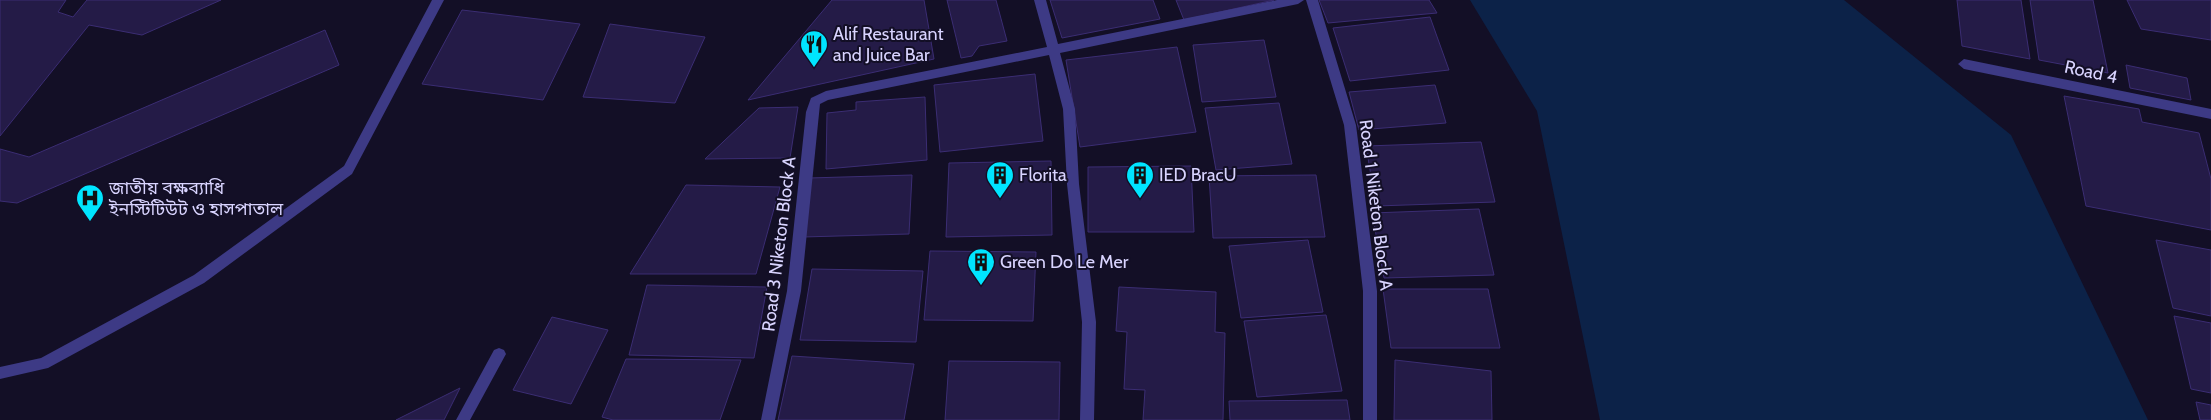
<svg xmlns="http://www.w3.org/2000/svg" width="2211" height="420" font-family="Cabin,'Noto Sans Bengali',sans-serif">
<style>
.water{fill:#0c2248}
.building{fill:#241b47;stroke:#3b2d73}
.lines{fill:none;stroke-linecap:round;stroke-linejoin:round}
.minor{fill:#3d3a85;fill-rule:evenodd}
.labels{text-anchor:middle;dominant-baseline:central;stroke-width:4;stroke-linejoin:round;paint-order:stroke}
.poi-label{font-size:18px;fill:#d9d4ff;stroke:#130f26;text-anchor:start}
.street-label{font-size:18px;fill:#d9d4ff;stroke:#130f26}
</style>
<rect width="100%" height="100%" fill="#130f26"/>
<path class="water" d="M1470 0H1844L2011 135 2148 420H1600L1537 111Z"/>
<path class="building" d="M0 0H66L58 12 73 17 87 0H221L142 35 89 25 0 136Z
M832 0H924L934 59 748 100Z
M947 0H996L1007 41 979 46 972 56 961 58Z
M1050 0H1153L1160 19 1062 38Z
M1176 0H1274L1184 20Z
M1319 0H1429L1437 13 1328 23Z
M1957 0H2021L2030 59 1962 46Z
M2030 0H2093L2108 73 2039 60Z
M2127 0H2211V40L2141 29Z
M462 10 580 24 543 100 422 84Z
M1430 17 1449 70 1350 81 1333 28Z
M610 24 705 37 675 103 583 97Z
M325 30 339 65 17 203 0 201V149L29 157Z
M1264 40 1276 97 1202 102 1193 45Z
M1177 47 1196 132 1080 147 1066 60Z
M2126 65 2187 78 2191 100 2130 88Z
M1035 74 1043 141 940 152 934 85Z
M1435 85 1446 123 1359 130 1349 92Z
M2064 96 2139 109 2142 122 2199 133 2211 179V230L2086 206Z
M925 97 927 160 826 169 827 113 856 110V102Z
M1279 103 1292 164 1216 170 1205 108Z
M798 107 790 158 705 159 759 108Z
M1481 142 1495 202 1376 206 1366 146Z
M1051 161 1052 235 946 237 949 163Z
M1191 166 1194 232H1088V167Z
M912 175 909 234 803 237 809 178Z
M1316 175 1325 237 1213 238 1209 176Z
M686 185 780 187 756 274H630Z
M1479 209 1494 275 1384 278 1372 213Z
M1308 240 1323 312 1241 318 1229 246Z
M2156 240 2211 250V316L2173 308Z
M930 251 1036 252 1033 321 924 320Z
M812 269 923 271 916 342 800 340Z
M647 285 767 287 754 358 629 355Z
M1119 287 1216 292 1215 332 1225 333 1223 420H1143L1145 390 1124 389 1127 332 1116 331Z
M1383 289H1488L1500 348H1391Z
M1326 315 1342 391 1257 397 1244 321Z
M2174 316 2211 323V393L2191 389Z
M552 317 608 330 571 404 513 390Z
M792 356 914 364 904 420H778Z
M626 359 741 360 720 420H613L602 417Z
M1395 360 1491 371 1492 420H1394Z
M949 361 1060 362 1059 420H945Z
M460 388 444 420H396Z
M1347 400 1350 420H1230L1229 401Z
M2196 402 2211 405V420H2200Z"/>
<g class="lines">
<path class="minor" d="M432 0H444L352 174 204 283 48 368 0 379V367L41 358 194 275 344 166Z
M1034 0H1046L1058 44 1277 0H1304L1298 4 1060 53 1075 109 1079 184 1096 322 1094 420H1080L1082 322 1067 184 1063 109 1049 55 828 100 820 104 801 291 775 420H761L787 291 806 112 811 98 826 91 1047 47Z
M1306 0H1318L1356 125 1377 291V420H1363V291L1344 125Z
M1964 59 2211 109V119L1964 69 1958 64Z
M499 348 504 350 506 354 470 420H456L494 350Z"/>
</g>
<defs>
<g id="restaurant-pin" transform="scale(1.4375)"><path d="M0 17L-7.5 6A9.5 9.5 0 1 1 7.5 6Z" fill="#00e5ff" stroke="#130f26"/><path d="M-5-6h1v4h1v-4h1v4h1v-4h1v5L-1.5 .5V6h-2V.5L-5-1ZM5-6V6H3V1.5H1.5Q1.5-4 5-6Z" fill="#111"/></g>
<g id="building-pin" transform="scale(1.4375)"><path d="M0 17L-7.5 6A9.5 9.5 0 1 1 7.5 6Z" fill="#00e5ff" stroke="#130f26"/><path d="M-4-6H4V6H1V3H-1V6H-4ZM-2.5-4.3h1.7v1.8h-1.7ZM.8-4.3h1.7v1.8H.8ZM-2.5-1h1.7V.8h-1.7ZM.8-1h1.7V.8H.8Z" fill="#111"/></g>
<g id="hospital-pin" transform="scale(1.4375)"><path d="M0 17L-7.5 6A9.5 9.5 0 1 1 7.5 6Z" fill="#00e5ff" stroke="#130f26"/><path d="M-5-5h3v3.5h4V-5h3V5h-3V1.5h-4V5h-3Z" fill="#111"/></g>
</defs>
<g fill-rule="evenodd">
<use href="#restaurant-pin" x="814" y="44"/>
<use href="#building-pin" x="1000" y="175"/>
<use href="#building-pin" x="1140" y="175"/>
<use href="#hospital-pin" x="90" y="198"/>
<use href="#building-pin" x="981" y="262"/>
</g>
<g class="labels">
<g class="poi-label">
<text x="833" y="34">Alif Restaurant<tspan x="833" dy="21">and Juice Bar</tspan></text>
<text x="1019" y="175">Florita</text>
<text x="1159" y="175">IED BracU</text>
<text x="109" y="188">জাতীয় বক্ষব্যাধি<tspan x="109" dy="21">ইনস্টিটিউট ও হাসপাতাল</tspan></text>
<text x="1000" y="262">Green Do Le Mer</text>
</g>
<g class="street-label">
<text transform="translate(2091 72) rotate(12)">Road 4</text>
<text transform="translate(1376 205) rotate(83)">Road 1 Niketon Block A</text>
<text transform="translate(779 244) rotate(-83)">Road 3 Niketon Block A</text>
</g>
</g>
</svg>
